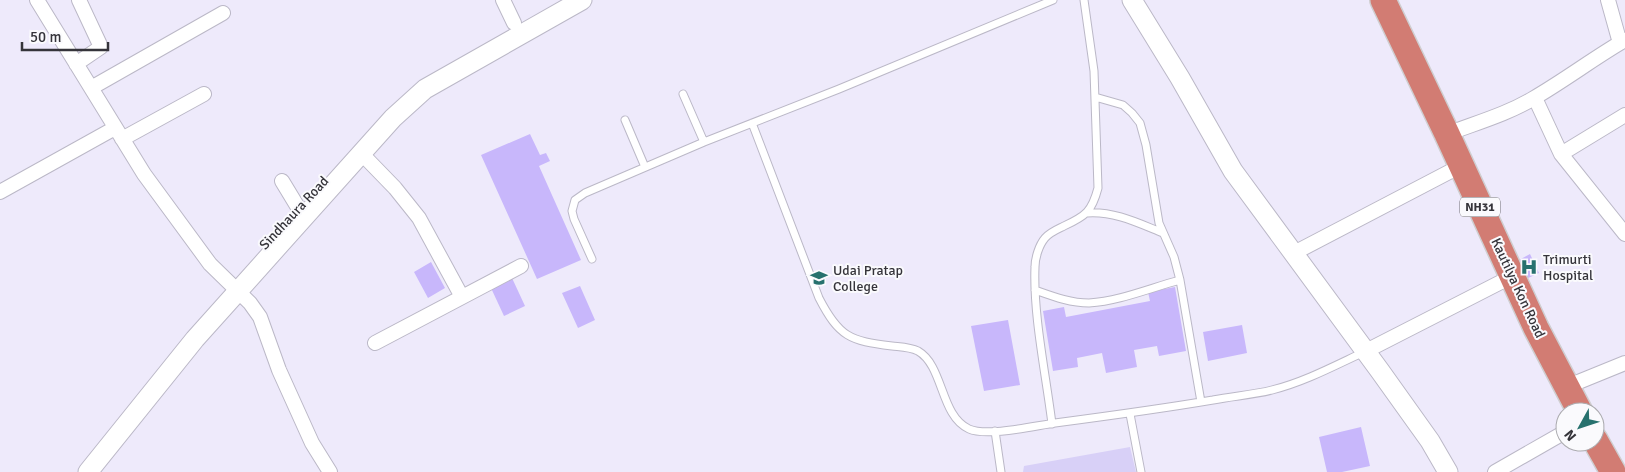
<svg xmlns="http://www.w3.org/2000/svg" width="1625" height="472" font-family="Signika,sans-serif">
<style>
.green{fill:#d8d0f7}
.building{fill:#c8b7fb}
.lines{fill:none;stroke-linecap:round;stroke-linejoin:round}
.lane-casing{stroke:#bbb8c7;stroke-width:9}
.street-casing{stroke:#bbb8c7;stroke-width:16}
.secondary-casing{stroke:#bbb8c7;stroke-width:21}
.highway-casing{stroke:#cfced0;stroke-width:28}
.lane{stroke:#fff;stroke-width:7}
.street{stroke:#fff;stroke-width:14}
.secondary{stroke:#fff;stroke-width:19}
.highway{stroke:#d27c73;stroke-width:25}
.labels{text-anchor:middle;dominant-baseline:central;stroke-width:4;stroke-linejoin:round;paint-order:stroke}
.shield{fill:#fafafd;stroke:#706f74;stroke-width:1}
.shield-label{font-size:12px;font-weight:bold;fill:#35343a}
.street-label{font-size:14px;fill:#35343a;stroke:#fafafd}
.poi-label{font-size:14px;fill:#35343a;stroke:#fafafd;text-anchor:start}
</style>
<rect width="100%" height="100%" fill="#eeeafb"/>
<path class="green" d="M1130 447 1136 472H1023L1024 466Z"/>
<path class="building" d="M530 134 540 155 546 153 550 161 539 166 581 260 537 279 481 155Z
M1530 254 1539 273 1526 279 1517 261Z
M431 262 445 288 428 298 414 272Z
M512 278 525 306 504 316 491 288Z
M580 286 595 320 578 328 562 293Z
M1175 287 1186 351 1159 356 1157 346 1134 350 1137 367 1106 373 1102 353 1077 358 1078 367 1053 371 1043 311 1064 307 1066 317 1150 301 1148 292Z
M1008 320 1020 385 984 391 971 326Z
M1242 325 1247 353 1208 361 1203 332Z
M1361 427 1370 466 1342 472H1327L1319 437Z"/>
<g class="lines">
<g class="lane-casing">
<path id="lane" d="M683 94 704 142
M1095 97 1123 105 1132 113 1140 123 1146 145 1159 223 1174 257 1180 280 1201 402
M625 120 645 167
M752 123 819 298C839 337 850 341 892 346 901 347 910 347 918 351 944 366 940 416 969 429 987 437 1034 426 1055 423 1108 416 1160 409 1213 400 1232 396 1253 395 1272 390 1304 382 1334 366 1364 352
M1087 213C1114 211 1138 223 1163 233
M592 259 574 219 572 211 575 200 585 193 704 142 839 89 1053 0
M1035 290C1052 296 1070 303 1089 303 1120 301 1150 288 1180 280
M1130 414 1141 472
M1052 424C1046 375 1033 315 1035 267 1035 258 1039 245 1045 238 1050 232 1058 229 1064 226 1086 216 1092 211 1098 188L1094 71 1084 0
M995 431 1001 472"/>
</g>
<g class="street-casing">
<path id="street" d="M37 0 144 174 210 264 250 303 260 317 279 370 312 443 330 472
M503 0 514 23
M1608 0 1620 43
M76 64 101 47 79 0
M91 88 223 13
M1535 98 1561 154 1625 234
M1442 136C1472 124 1506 115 1534 98 1565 80 1594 58 1625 40
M122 139 204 94
M362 154 395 188 419 218 462 297
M1561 154 1625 115
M282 181 299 209
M0 192 115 128
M1294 253 1451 171
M375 343 521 266
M1366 351 1501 282
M1566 387 1625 363
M1495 472 1565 432"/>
</g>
<g class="secondary-casing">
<path id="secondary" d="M1132 0 1180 78 1233 171 1380 371 1430 441 1448 472
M88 472 195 339 393 118 425 89 582 0"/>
</g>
<g class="highway-casing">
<path id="highway" d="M1383 0 1447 134 1536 328 1580 412
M1595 440 1613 472"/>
</g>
<use href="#lane" class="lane"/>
<use href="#street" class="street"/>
<use href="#secondary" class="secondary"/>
<use href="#highway" class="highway"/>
</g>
<defs>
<g id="hospital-bare" transform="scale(1.35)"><path d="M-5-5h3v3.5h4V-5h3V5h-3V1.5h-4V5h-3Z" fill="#27716e" stroke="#fafafd" stroke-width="2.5" paint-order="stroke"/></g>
<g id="university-bare" transform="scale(1.35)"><path d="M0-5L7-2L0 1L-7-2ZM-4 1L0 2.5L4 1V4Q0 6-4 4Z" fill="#27716e" stroke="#fafafd" stroke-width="2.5" paint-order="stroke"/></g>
</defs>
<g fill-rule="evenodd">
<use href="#hospital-bare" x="1529" y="267"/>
<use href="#university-bare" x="819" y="278"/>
</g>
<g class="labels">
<rect class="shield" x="1460" y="197.5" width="40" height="19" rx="4"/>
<g class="shield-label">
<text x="1480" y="207">NH31</text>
</g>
<g class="street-label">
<text transform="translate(294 213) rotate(-47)">Sindhaura Road</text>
<text transform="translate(1518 288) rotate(65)">Kautilya Kon Road</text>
</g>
<g class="poi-label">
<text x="1543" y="259">Trimurti<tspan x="1543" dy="16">Hospital</tspan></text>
<text x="833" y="270">Udai Pratap<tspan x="833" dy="16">College</tspan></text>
</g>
</g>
<g transform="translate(1580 427) rotate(230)"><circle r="24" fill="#fafafd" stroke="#ababaf"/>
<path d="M0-4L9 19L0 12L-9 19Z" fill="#27716e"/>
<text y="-8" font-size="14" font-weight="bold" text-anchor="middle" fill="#35343a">N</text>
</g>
<path d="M22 42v8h86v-8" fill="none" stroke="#35343a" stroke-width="2.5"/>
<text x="30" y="42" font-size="15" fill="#35343a" stroke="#fafafd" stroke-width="4" paint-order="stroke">50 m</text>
</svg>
